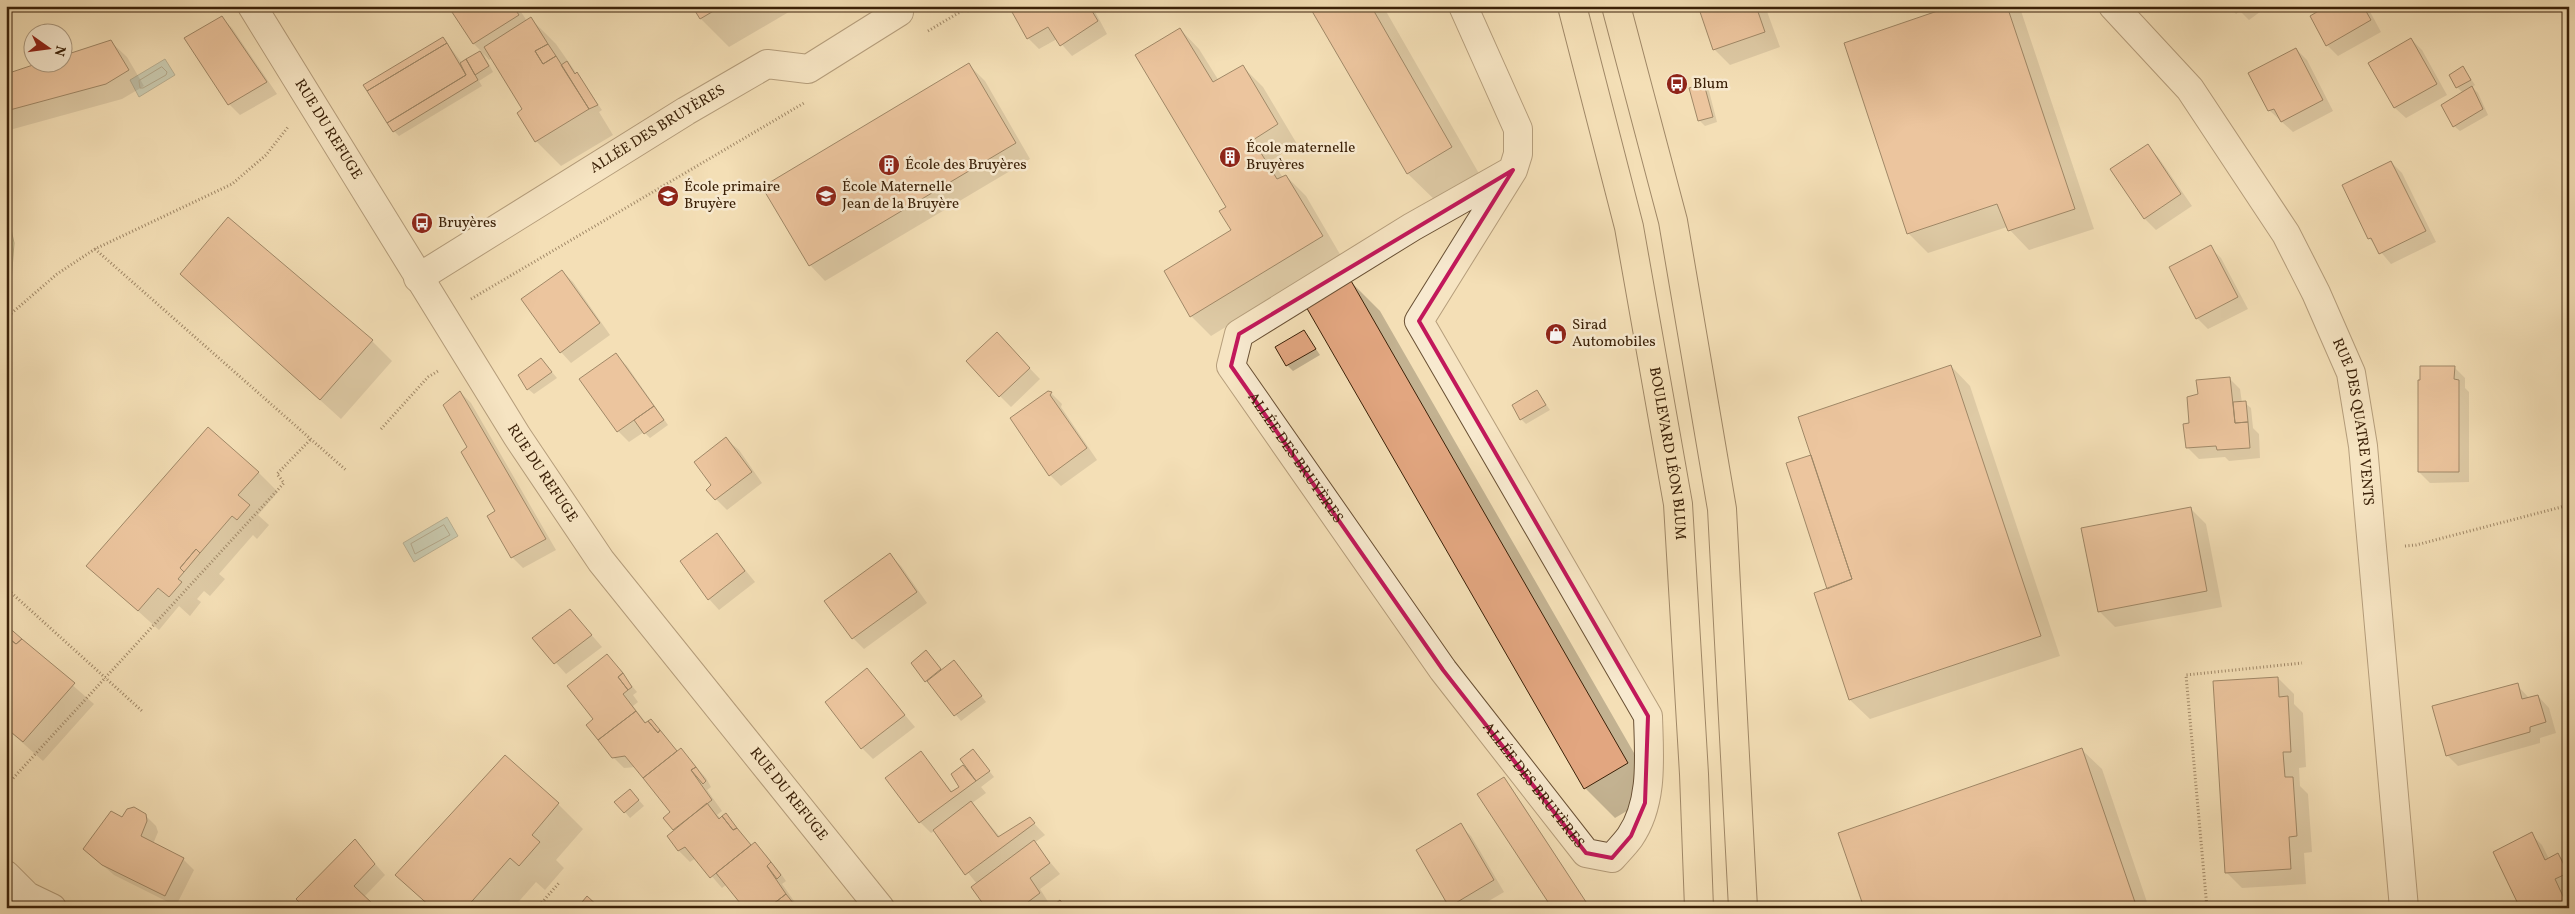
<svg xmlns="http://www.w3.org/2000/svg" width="2575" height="914" font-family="Vollkorn,serif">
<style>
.green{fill:#b9c290;stroke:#7a724c}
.water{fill:#9dbcb4;stroke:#767e6f}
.shadow{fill:#0003}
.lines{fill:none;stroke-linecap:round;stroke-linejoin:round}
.shore{stroke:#6c6e5e;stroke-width:1}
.building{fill:#e2a680;stroke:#3b2108}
.street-casing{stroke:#695034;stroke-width:30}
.primary-casing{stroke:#3b2108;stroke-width:30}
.path{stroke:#3b2108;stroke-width:3;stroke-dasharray:1 2.5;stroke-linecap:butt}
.street{stroke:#f8ead0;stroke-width:28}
.primary{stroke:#f4dfb6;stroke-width:28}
.marked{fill:none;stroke:#c2185b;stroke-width:4;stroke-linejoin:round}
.labels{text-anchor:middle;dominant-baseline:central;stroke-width:5;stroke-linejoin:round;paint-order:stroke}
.poi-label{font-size:15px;fill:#3b2108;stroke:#f8ead0;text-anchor:start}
.street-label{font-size:15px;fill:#3b2108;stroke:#f8ead0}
</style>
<rect width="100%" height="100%" fill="#f4dfb6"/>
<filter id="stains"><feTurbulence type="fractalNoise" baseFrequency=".004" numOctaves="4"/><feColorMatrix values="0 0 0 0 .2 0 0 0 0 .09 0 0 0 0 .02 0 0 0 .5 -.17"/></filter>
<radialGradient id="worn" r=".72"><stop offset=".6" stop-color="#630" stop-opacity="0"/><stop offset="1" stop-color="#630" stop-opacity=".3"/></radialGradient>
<path class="green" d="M6 206 14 243 6 348Z"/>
<path class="water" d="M165 59 175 75 139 97 130 80Z
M447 517 458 536 414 562 403 543Z"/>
<path class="shadow" d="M450 6H517L527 21 531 19 556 44 602 110 599 112 613 135 561 166 536 141 519 113 524 110 492 58 489 60 483 53 493 72 479 81 482 86 399 136 394 131 443 38 462 63 481 51 474 44Z
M555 6H571L560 12Z
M693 6H799L729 47 701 19Z
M961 6H978L968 13Z
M1023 6H1092L1107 34 1072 56 1057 39 1039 49 1028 38Z
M1311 6H1383L1481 177 1438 203 1408 174Z
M1699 6H1765L1780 47 1730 65 1714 49Z
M1955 6H2016L2021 11 2094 229 2029 250 2007 227 1928 253 1908 233Z
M2228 6H2268L2249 20 2240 11 2236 14Z
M2330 6H2367L2381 32 2338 56 2327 45Z
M221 17 232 28 277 94 240 115 229 104Z
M1180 29 1199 49 1219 81 1243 67 1263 87 1297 144 1272 160 1283 178 1286 176 1306 196 1341 256 1211 336 1191 316 1233 230Z
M2411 39 2422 50 2447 95 2406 118 2395 108 2370 63Z
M111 42 127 57 144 86 122 99 6 131V76L62 62Z
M2296 49 2307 60 2333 111 2293 132 2269 110Z
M969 65 985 81 1030 159 825 281 810 265Z
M2463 67 2475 85 2472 87 2478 93 2488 115 2460 131 2454 126 2463 93 2457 87Z
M1703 85 1709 91 1717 122 1705 126 1700 121 1691 89Z
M2147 146 2158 157 2192 206 2156 230 2145 219 2111 170Z
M2391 162 2402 173 2436 242 2391 264 2369 238Z
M2210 247 2221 258 2248 309 2208 329 2197 318Z
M562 271 573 282 610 335 571 363 561 352Z
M181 274 372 341 392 361 341 419Z
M1350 281 1380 311 1657 793 1615 818 1585 788Z
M1304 331 1320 355 1293 371 1287 365Z
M1007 345 1040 379 1011 407 1000 396Z
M616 355 627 366 668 425 650 438 644 432 629 442 618 431 581 379Z
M541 359 557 378 534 394 528 389Z
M1951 366 1970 386 2060 656 1870 719 1850 700 1816 593 1828 589 1812 456Z
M2454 367 2465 378V388L2469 392V482L2430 483 2419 472Z
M2229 378 2240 389 2242 403H2245L2251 408 2253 428 2259 434 2260 458 2229 461 2225 457 2199 459 2188 448 2191 424Z
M1537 391 1550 410 1526 424 1521 419Z
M460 392 471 403 556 550 523 568 512 557 496 511 469 447Z
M1051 393 1062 404 1061 407 1097 460 1061 486 1050 475 1011 419Z
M726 439 739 450 762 483 727 510 716 499 713 486Z
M258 472 278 492 258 515 269 525 257 539 253 535 219 574 225 579 210 596 204 591 197 599 201 602 190 616 179 606 159 630 88 566Z
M2190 508 2206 524 2222 607 2115 627 2099 611Z
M716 534 755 582 719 610 709 599Z
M890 555 901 566 927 603 864 649 853 638Z
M570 610 602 647 566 674 534 638Z
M6 627 94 704 43 761 6 728Z
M926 652 942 670 954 661 986 702 961 721 913 663Z
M607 656 637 692 633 695 638 702 633 706 647 724 665 737 678 752 681 750 706 778 711 787 707 790 722 811 717 815 752 846 755 844 766 855 781 874 786 881 782 884 799 908H746L727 884 722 888 696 858 690 862 679 851 668 836 675 830 664 818 672 812 636 767 624 768 613 757 595 719Z
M867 670 915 727 873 759 862 748Z
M2278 678 2294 694V704L2303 713 2306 767 2299 768 2300 786 2308 794 2312 852 2304 853 2306 884 2242 888 2226 872Z
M2517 685 2529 698 2538 696 2549 708 2556 733 2540 738V743L2458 766 2447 755Z
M973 750 994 777 981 787 986 793 972 803 1000 837 1030 819 1045 835 1034 843 1060 874 1040 889 1050 905 1046 908H987L977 884 935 831 931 833 920 822 887 778 921 753 953 793 972 774Z
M2082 750 2102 769 2149 908H1865Z
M1503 778 1509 784 1590 908H1554Z
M630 790 644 806 630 818 625 812Z
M558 804 583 829 556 860 564 868 545 890 536 882 513 908H431L397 875Z
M145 815 156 826 158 832 153 844 183 859 194 870 176 906 114 875 84 849 123 818Z
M1460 825 1471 836 1504 892 1477 908H1451L1418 850Z
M2531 834 2542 845 2549 859 2558 855 2569 865V889L2565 891 2569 899V908H2522Z
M355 841 385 875 364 897 375 908H306Z"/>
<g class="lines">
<path class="shore" d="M162 67 167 72 166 75 143 88H140L139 81Z
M444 525 450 535 415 554 411 544Z"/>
</g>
<path class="building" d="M448 6H513L519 15 473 44Z
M692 6H722L700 19Z
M1020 6H1089L1098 21 1060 46 1048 27 1027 39 1012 12Z
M1309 6H1371L1452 147 1407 174Z
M1698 6H1756L1765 32 1713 50Z
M1952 6H2007L2075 209 2008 231 1997 204 1907 234 1844 43Z
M2327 6H2363L2371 20 2326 46 2310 16Z
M222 16 267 82 228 105 184 38Z
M531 17 548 44 535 51 543 64 556 56 589 109 535 142 517 113 522 109 484 47Z
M1180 28 1213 82 1243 65 1278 124 1253 140 1277 179 1286 175 1323 236 1190 317 1164 271 1231 230 1219 211 1226 207 1135 55Z
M443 37 447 43 367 91 363 85Z
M2411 38 2437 84 2394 108 2368 63Z
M111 40 129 70 106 84 6 111V74L42 62H62V56Z
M447 43 466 75 387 123 367 91Z
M548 44 556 56 543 64 535 51Z
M2296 48 2323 100 2281 122 2274 109 2268 111 2248 73Z
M480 51 489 66 475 75 466 59Z
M466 59 478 80 393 132 387 123 466 75 460 63Z
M567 61 575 74 577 72 598 105 589 109 561 65Z
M969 63 1016 143 809 266 762 187Z
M2463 66 2471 80 2456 88 2449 75Z
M1704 84 1713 117 1698 121 1689 88Z
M2472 86 2483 109 2453 127 2441 105Z
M2148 144 2181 194 2144 219 2110 169Z
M2391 161 2426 231 2379 254 2371 238 2368 239 2342 185Z
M228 217 373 340 320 400 180 274Z
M2211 245 2238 297 2196 319 2169 267Z
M562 270 600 323 560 353 521 299Z
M1350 279 1628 763 1584 789 1305 305Z
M1304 330 1316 349 1286 366 1275 347Z
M997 332 1030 368 999 397 966 361Z
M616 353 654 406 617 432 579 379Z
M541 358 552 372 527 390 518 375Z
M1951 365 2041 636 1849 700 1814 593 1852 579 1798 417Z
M2420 366H2455L2454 379 2459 380V472H2418V380H2420Z
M2230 377 2235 423 2248 422 2250 448 2217 450 2216 446 2186 448 2183 424 2189 423 2187 397 2198 394 2196 380Z
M1537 390 1546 405 1520 420 1512 405Z
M460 391 546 539 511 558 487 516 495 511 461 452 467 447 443 405Z
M1048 391 1052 392 1050 395 1087 448 1049 476 1010 418Z
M2246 401 2248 422 2235 423 2233 402Z
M654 406 664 420 644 434 634 420Z
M208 427 259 472 238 495 250 505 237 520 232 516 200 553 196 549 180 568 184 572 178 579 182 582 169 597 158 588 138 611 86 566Z
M726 437 752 472 715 500 706 490 711 485 694 462Z
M1811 455 1852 579 1827 589 1786 463Z
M2191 507 2207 591 2098 612 2081 528Z
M717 533 745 571 708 600 680 561Z
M196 549 200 553 184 572 180 568Z
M890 553 917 592 852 639 824 601Z
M570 609 592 635 554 664 532 638Z
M6 625 22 639 16 644 6 636Z
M6 636 16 644 22 639 75 683 23 742 6 728Z
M926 650 941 669 925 682 911 663Z
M607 654 623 673 618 677 628 690 623 694 636 711 598 740 586 725 593 719 567 686Z
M954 660 982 696 954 716 927 681Z
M867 668 905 715 861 749 825 702Z
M623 673 632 687 628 690 618 677Z
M2278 677 2279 697 2288 696 2291 752H2283L2285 777H2293L2297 836 2289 837 2291 869 2225 873 2213 681Z
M2518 683 2522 699 2538 695 2546 722 2530 727V732L2446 756 2432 706Z
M636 711 645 723 648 721 658 733 660 730 677 751 643 778 625 756 612 758 598 740Z
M651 719 660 730 658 733 648 721Z
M681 748 696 767 691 770 712 800 673 830 663 818 670 812 643 778Z
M2082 748 2137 908H1864L1838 833Z
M973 749 990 771 976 781 960 759Z
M921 751 951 792 959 787 951 774 963 765 976 781 919 823 885 778Z
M505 755 559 803 532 835 540 842 519 866 510 858 466 908H432L395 875Z
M696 767 706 781 703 784 691 770Z
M1504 777 1590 908H1552L1477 794Z
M630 789 639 800 624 813 614 802Z
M971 801 998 837 1030 817 1035 823 965 875 933 830Z
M707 803 719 819 722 816 733 830 737 828 751 845 710 878 685 847 678 851 667 836Z
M134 807 146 814 147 821 141 836 184 858 165 896 102 865 83 849 111 811 122 817 127 809Z
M726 813 737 828 733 830 722 816Z
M1461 823 1494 880 1449 907 1416 850Z
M2532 832 2545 860 2558 853 2568 873 2555 879 2568 907 2566 908H2520L2493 852Z
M355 839 375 864 354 886 375 906 305 908 296 899Z
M1034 840 1050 863 1030 878 1040 893 1020 908H986L971 887Z
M755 842 771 862 767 866 786 894 768 908H744L716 873Z
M771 862 781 875 777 879 767 866Z
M786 894 797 908 800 905 802 908H768Z
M587 896 600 908H577Z
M1060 900 1066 908H1050Z"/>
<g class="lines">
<g class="street-casing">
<g id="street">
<path id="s1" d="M252 6 517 436 601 561 880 908"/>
<path id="s2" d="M1463 6 1518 129V154L1513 170 1412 227 1239 334 1231 366 1443 670 1586 853 1612 858C1618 851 1625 844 1630 837 1654 802 1649 755 1648 716L1419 321 1513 170"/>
<path id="s3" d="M2113 6 2190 89 2286 234 2316 293 2351 373 2363 446 2404 908"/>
<path id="s4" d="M418 278 686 111 767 64 808 69 899 12 898 6"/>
<path d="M6 875 27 896 52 908"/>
</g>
</g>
<g class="primary-casing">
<g id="primary">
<path id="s5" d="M1572 6 1629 227 1678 504 1694 774 1699 908"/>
<path d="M1616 6 1673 221 1722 509 1743 908"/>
</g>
</g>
<path class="path" d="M928 31 970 6
M95 249 347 471
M471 299 804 103
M6 318 57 274 95 249 232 184 266 155 288 127
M381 429 428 377 438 371
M2405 546 2416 545 2569 505
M6 588 142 711
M6 786 284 483 277 474 311 439
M537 908 559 883
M2207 908 2186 675 2302 663"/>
<use href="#street" class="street"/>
<use href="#primary" class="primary"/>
</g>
<path d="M0 0H2575V914H0ZM1513 170 1419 321 1648 716 1645 803 1631 836 1612 858 1586 853 1443 670 1231 366 1239 334Z" fill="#f4dfb6" fill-opacity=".55" fill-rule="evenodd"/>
<path class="marked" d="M1513 170 1419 321 1648 716 1645 803 1631 836 1612 858 1586 853 1443 670 1231 366 1239 334Z"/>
<defs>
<g id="bus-disc" transform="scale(1.125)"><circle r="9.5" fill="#8f2418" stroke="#f8ead0"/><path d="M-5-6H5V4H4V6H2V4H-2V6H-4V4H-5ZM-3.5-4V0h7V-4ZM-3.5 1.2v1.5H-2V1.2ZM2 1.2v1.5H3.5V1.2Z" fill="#fff"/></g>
<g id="building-disc" transform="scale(1.125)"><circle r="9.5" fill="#8f2418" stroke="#f8ead0"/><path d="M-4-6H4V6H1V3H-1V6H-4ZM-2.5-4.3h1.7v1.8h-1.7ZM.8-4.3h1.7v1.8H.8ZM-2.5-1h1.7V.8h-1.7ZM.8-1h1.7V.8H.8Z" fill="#fff"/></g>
<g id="school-disc" transform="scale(1.125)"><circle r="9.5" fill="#8f2418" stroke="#f8ead0"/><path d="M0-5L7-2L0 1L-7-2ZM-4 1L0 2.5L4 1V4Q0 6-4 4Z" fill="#fff"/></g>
<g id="shop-disc" transform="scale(1.125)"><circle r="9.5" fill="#8f2418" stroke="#f8ead0"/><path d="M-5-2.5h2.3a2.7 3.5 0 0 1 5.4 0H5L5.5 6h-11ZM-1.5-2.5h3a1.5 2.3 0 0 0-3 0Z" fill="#fff"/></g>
</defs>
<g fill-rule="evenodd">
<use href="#bus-disc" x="1677" y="84"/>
<use href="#building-disc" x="1230" y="157"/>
<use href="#building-disc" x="889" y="165"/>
<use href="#school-disc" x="668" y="196"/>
<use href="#school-disc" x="826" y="196"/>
<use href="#bus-disc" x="422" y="223"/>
<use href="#shop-disc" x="1556" y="334"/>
</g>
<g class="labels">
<g class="poi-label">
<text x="1693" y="84">Blum</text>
<text x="1246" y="148">École maternelle<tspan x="1246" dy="17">Bruyères</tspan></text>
<text x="905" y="165">École des Bruyères</text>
<text x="684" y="187">École primaire<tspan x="684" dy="17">Bruyère</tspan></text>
<text x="842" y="187">École Maternelle<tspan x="842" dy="17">Jean de la Bruyère</tspan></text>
<text x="438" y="223">Bruyères</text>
<text x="1572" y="325">Sirad<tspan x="1572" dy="17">Automobiles</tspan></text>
</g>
<g class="street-label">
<text stroke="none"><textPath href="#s4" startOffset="282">ALLÉE DES BRUYÈRES</textPath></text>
<text stroke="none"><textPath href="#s1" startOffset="145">RUE DU REFUGE</textPath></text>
<text stroke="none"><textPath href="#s3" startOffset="489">RUE DES QUATRE VENTS</textPath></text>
<text stroke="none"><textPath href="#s5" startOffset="458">BOULEVARD LÉON BLUM</textPath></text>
<text stroke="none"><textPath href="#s2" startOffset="641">ALLÉE DES BRUYÈRES</textPath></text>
<text stroke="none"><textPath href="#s1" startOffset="550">RUE DU REFUGE</textPath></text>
<text stroke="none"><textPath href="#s2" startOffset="1046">ALLÉE DES BRUYÈRES</textPath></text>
<text stroke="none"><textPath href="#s1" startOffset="955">RUE DU REFUGE</textPath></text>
</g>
</g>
<rect width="2575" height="914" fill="none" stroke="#f4dfb6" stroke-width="25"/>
<rect x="8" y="8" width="2560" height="899" fill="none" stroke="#3b2108" stroke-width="2.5"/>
<rect x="12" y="12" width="2550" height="889" fill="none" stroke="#3b2108"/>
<g transform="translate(48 48) rotate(104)"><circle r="24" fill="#f8ead0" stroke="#ac9a80"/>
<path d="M0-4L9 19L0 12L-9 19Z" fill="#8f2418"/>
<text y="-8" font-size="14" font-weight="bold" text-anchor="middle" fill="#3b2108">N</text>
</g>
<rect width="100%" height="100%" filter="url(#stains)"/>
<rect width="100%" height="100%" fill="url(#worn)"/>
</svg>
